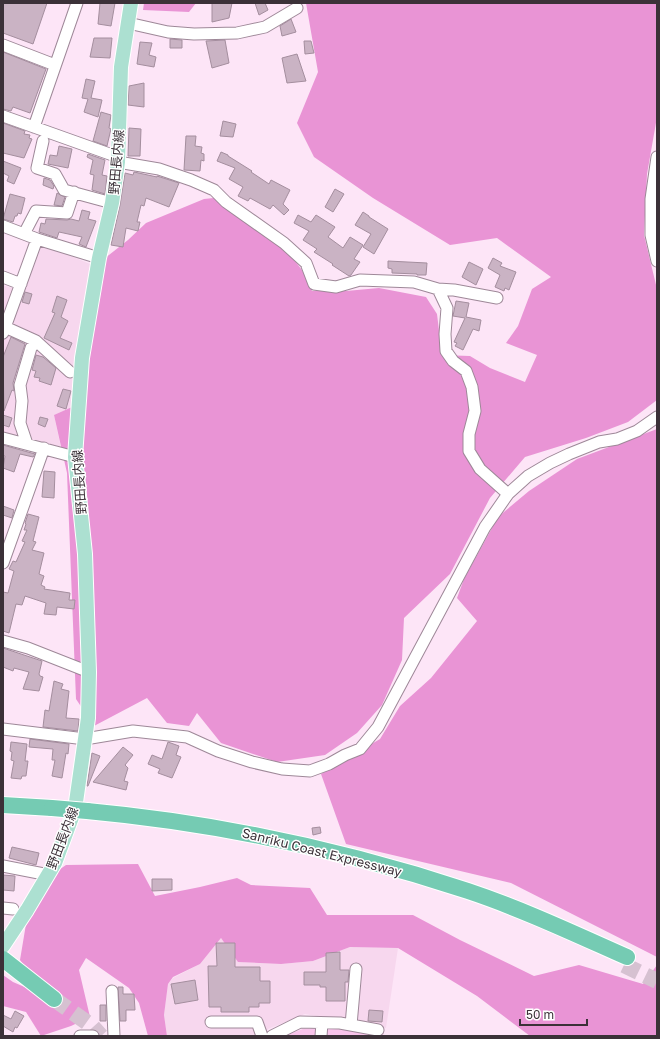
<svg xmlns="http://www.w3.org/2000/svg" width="660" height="1039" font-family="'Golos Text','Noto Sans JP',sans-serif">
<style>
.built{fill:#f7d7ee}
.green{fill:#f9c3eb}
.forest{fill:#e994d5}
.building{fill:#cab3c4;stroke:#a48e9e}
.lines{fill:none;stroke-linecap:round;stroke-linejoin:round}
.highway-tunnel{stroke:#d6c1d1;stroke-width:16;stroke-dasharray:16 8;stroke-linecap:butt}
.minor-casing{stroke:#9e8898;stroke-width:13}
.major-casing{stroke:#fff;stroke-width:16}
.highway-casing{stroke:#fff;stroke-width:18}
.minor{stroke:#fff;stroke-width:11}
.major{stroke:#ace0d1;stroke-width:14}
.highway{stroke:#75cbb3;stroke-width:16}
.highway-bridge-casing{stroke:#fff;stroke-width:18;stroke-linecap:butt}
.highway-bridge{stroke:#75cbb3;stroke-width:16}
.labels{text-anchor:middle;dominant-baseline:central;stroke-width:3;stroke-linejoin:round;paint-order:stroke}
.street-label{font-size:13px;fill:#3b3138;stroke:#fff}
</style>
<rect width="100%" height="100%" fill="#fde5f7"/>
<path class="built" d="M32 240 95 266 72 407 54 415 61 448 3 433V285L15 289Z
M221 938 239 962 281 964 313 961 350 947 398 948 386 1028 305 1014 268 1029 267 1036H167L164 1015 168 984 173 978 200 964Z"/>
<path class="green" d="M345 1028 391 1036H284L303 1029Z"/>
<path class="forest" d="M144 3H196L189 12 143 10Z
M306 3H657V117L647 174 644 235 657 289V400L628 422 586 438 525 457 490 498 450 574 404 618 402 660 382 705 357 733 325 755 277 762 221 743 197 713 189 726 167 723 147 698 94 726 76 699 67 473 54 415 72 407 95 266 128 240 146 223 204 199 223 197 270 229 302 270 312 291H346L379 288 426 297 437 314 442 355 470 356 490 368 525 382 537 355 506 343 518 326 532 289 551 277 497 238 450 245 373 198 314 157 297 123 318 72Z
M657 429V957L511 883 346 844 321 774 380 739 400 706 431 678 477 621 457 598 464 579 498 517 529 491 577 459Z
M138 864 155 896 200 887 237 878 251 885 310 888 327 915H413L460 940 534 976 579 965 643 984 657 965V1036H530L477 996 398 948 350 947 313 961 281 964 238 962 221 938 200 964 173 977 168 984 164 1015 167 1036H148L139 1003 129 988 86 958 79 970 90 1017 71 1026 41 1036 26 1012 3 1006V975L13 982 48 997 20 960 26 924 39 897 53 874 66 865Z"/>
<path class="building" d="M3 3H47L33 44 3 33Z
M100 3H115L111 26 98 24Z
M212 3H232L229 18 212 22Z
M255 3H265L268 10 259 15Z
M291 19 296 32 282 36 280 26Z
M94 38H112L110 58 90 57Z
M170 39 182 40V48H170Z
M225 40 229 63 212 68 206 41Z
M304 41H311L314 53 305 54Z
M140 42 152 43 149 55 156 57 154 67 137 64Z
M3 52 46 69 30 113 13 107 11 111 3 109Z
M297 54 306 81 287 83 282 58Z
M86 79 95 81 91 98 102 100 98 117 84 112 88 99 82 98Z
M144 83V107L128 105 129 86Z
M101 112 111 115 109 128 111 129 110 133 107 146 93 141Z
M223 121 236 124 233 137 220 136Z
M3 123 25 131 24 134 30 135 29 138 32 139 24 158 3 153Z
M129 128 141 129 140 156H128Z
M186 136H196L195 146 202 147 201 153 204 154V161L201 160 200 171 184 170Z
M59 146 72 149 68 168 48 164 50 155 57 156Z
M221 152 228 155V156L252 171 251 172 269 184 271 180 290 190 283 204 289 210 284 215 273 205 270 209 250 198 248 201 238 196 243 187 229 179 235 168 217 161Z
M88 154 105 160 102 175 107 176 105 194 92 190 94 175 90 174 93 160 87 157Z
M3 161 21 168 14 184 7 181 9 176 3 173Z
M134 172 157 177V176L179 183 169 207 146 198 144 206 141 205 137 222H140L138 231 126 228 123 247 111 245 120 205 125 173 133 175Z
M44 178 50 180 54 186 53 189 43 185Z
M335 189 344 194 333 212 325 207Z
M57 193 65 197 62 206 54 205Z
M10 194 25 198 21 214 18 213 17 216H15L13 222 3 219Z
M82 210 90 212 88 219 96 221 86 247 79 244 82 237 59 232 57 238 39 232 41 223 45 224 46 219 67 220 71 219 79 221Z
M363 212 369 216V217L388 229 374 254 363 247 371 234 355 225Z
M298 215 311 222 316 215 335 227 328 237 343 248 350 237 363 245 354 259 360 262 351 275 349 276 332 265 333 264 314 252 317 249 303 240 309 231 294 223Z
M493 258 502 263 500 266 516 272 509 290 505 288 504 291 495 287 500 275 488 268Z
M388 261 427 263 426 275H417V274L392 273V269L388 268Z
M469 262 483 269 476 285 462 277Z
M25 292 32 294 29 304 22 302Z
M57 296 67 300 61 317 68 321 60 338 72 343 69 350 44 338 55 313 52 312Z
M456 301 469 303 466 317 481 320 479 331 473 329 463 350 455 346 457 343 454 342 465 318 453 316Z
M11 337 25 344 13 383 14 391 12 390 4 411 3 357Z
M36 355 43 357 56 368 51 385 39 381 40 378 34 377 36 371 32 370Z
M63 389 71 391 66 409 57 406Z
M3 415 12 418 9 427 3 425Z
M40 417 48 419 45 427 38 424Z
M3 445 35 454 33 457 20 454 14 472 3 468 5 456 3 455Z
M44 471 55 472 54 498 42 497Z
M3 506 14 510 12 518 3 515Z
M28 514 39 517 33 541 36 542 32 550 44 553 39 574 44 576 41 585 45 587 44 589 70 593 69 600H75L74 609 57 607 56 615 44 614 46 603 25 596 22 605 16 604 9 633 3 631V592L8 593 14 571 9 569 13 561 16 562 25 542 22 541 27 530H24L26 524 25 523Z
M3 648 42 661 39 674 40 676 43 677 39 691 23 689 29 672 14 668 13 671 3 667Z
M54 681 63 684 61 689 69 691 66 718 79 719 78 731 43 727 45 710 49 711Z
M30 739 69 744 68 754 66 753 62 778 52 776 55 760H52L53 749 29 747Z
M11 742 27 744 25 761H28L26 776H22L21 779 11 778 14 761 11 760 12 752 10 751Z
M168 742 179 746 176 755 181 757 172 778 158 773 160 769 148 764 152 755 162 759Z
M123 747 133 755 125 765 128 768 124 781 128 782 126 790 93 782Z
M92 753 100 756 88 786H87Z
M320 827 321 833 313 835 312 828Z
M12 847 39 853 36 865 9 858Z
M3 875 15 876 14 891 3 890Z
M152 879H172V890L152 891Z
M216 943H235V967H260V981H270V1003H259V1007H249V1012H221V1007H209L208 966H217Z
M340 952V970H349L348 982H345V1001H326V987H320V985H304V972H326V953Z
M195 980 198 1000 175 1004 171 984Z
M118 987H123V994H134L135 1010H126V1021H120Z
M100 1005H106V1021H100Z
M369 1010 383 1011 382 1022 368 1021Z
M15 1011 24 1016 17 1028 15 1027 13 1032 3 1026V1015L11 1019Z"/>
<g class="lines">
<path class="highway-tunnel" d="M624 965 657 981
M54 999 92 1026 101 1036"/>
<g class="minor-casing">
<path id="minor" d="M128 23 168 32 194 34 237 33 265 27 297 8
M3 45 55 65
M3 116 118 157
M34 127 77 3
M43 141 37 168 55 174 64 190 112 203
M657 157 651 199V235L657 261
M118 162 159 169 191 180 214 190 226 202 284 243 306 263 314 284 336 287 360 280 414 282 438 289 454 290 497 298
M3 226 37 239 99 258
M24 234 36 211 67 213 74 192
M3 277 21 284
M438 289 447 308 445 334 446 351 453 361 466 371 472 387 475 411 469 434V451L480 469 508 494
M5 327 36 341 70 372
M3 333 37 239
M3 438 75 457
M27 444 20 423 22 401 20 385 31 348 36 341
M3 563 44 448
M3 641 28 648 89 672
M3 729 85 739 133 731 187 737 218 751 252 762 282 769 310 771 329 764 345 755 360 749 378 727 485 527 508 494 528 476 550 463 569 454 599 442 617 439 637 431 657 417
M3 866 49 875
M3 908 13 909
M112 991 114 1036
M211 1022H257L262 1036
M351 1025 356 969
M80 1036H93
M272 1036 300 1022 340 1023 378 1030
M321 1036 322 1023"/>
</g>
<g class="major-casing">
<path id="major" d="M3 946 27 910 55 863 75 809 88 718 89 672 85 554 75 457 82 358 99 258 112 203 118 162 121 67 131 3"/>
</g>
<g class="highway-casing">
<path id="highway" d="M3 805 52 808
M87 811C217 823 344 850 468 891 522 909 575 934 627 957
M3 959 54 999"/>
</g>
<use href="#minor" class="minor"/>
<use href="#major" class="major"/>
<use href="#highway" class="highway"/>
<g class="highway-bridge-casing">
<path id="highway-bridge" d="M52 808 87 811"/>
</g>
<use href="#highway-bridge" class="highway-bridge"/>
</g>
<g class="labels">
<g class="street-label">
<text transform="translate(116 162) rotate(-85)">野田長内線</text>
<text transform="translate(79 482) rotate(-94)">野田長内線</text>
<text transform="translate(62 838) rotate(-69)">野田長内線</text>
<text transform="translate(322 852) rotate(14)">Sanriku Coast Expressway</text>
</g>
</g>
<rect width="660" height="1039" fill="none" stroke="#3b3138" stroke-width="8"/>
<path d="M520 1019v6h67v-6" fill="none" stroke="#3b3138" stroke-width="2"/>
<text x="526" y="1019" font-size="12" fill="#3b3138" stroke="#ffffff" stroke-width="3" paint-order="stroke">50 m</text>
</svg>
